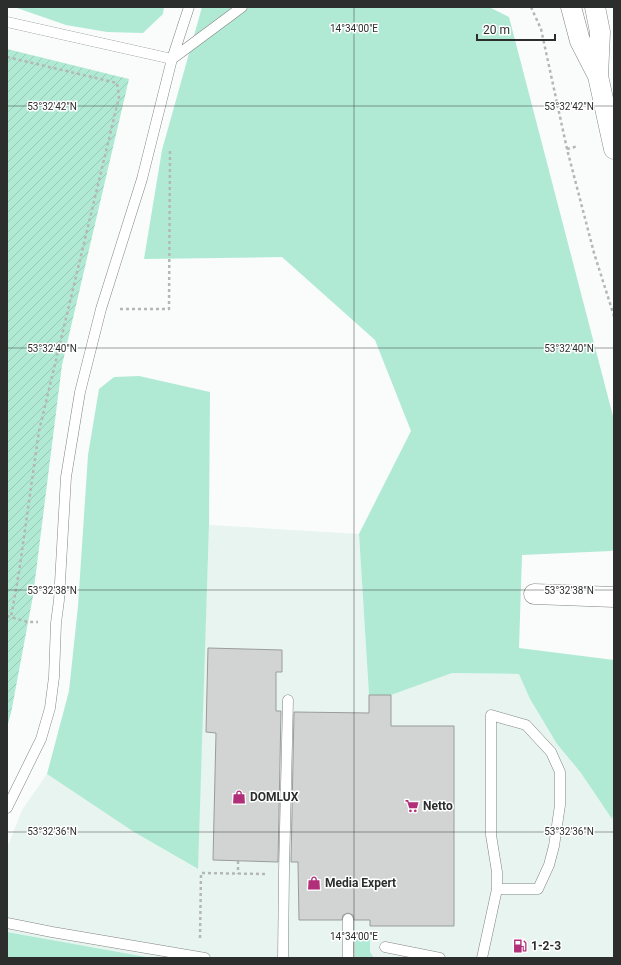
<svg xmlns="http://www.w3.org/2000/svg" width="621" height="965" font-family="Roboto,sans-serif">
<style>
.built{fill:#e8f4ef}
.grass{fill:#b0ead5}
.garden{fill:url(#garden-furrows)}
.building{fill:#d1d4d3;stroke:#999c9b}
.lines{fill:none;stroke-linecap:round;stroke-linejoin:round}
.service-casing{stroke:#828584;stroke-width:11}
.minor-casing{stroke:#828584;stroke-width:21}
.path{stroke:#b5b7b7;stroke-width:2.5;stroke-dasharray:3 3;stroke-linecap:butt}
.service{stroke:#fff;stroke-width:10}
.minor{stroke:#fff;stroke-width:20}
.ticks{fill:none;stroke:#2c2d2d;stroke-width:1;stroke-opacity:0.45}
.labels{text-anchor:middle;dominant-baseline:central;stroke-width:3;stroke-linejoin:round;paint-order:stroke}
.poi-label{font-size:12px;font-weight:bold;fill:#2c2d2d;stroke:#fff;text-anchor:start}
.ticks-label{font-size:10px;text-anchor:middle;fill:#2c2d2d;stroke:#fff;stroke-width:3;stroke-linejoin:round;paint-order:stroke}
</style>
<defs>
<pattern id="garden-furrows" width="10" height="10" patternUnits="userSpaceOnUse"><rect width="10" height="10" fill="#b0ead5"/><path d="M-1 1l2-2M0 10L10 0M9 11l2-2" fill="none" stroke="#98c9b7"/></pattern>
</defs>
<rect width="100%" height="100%" fill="#f9fcfb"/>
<path class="built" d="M209 525 359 534 369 695H391L452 673 520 674 530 699 557 744 581 773 612 818 614 811V958H152L7 932V848L22 810 47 774 134 832 197 869Z"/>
<path class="grass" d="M14 7H164L163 14 143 33 107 32 66 25Z
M202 7H489L509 17 614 420V550L611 551 522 555 519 648 614 660V811L612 819 581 773 557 744 530 699 519 674 452 673 391 695H369L359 534 411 431 375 340 282 257 144 259 162 150Z
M139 376 210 392 209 525 198 869 134 832 47 774 69 691 78 606 88 455 99 389 114 377Z
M7 932 152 958H7Z
M355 939H370V952L374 958H355Z"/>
<path class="garden" d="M7 49 129 79 62 365 33 596 11 713 7 727Z"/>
<path class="building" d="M208 648 282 650V672H276V711H281L278 862 213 860 216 733 206 732Z
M369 695H391V726H454V926H370V920H354L353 915 348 913 343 915 342 920H299L298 862H291L294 712 369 713Z"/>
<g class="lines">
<g class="service-casing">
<path id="service" d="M7 22 172 59 242 7
M7 808 41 739 50 708 54 677 56 623 59 600 66 477 80 392 101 309 142 179 172 59 189 7
M7 923 52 932 205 958
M385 947 440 958
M283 958 284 871 288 700
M348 958V919
M482 958 497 889V872L491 835V715L526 725 551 752 560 772V805L554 846 549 865 538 889H497"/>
</g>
<g class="minor-casing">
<path id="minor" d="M571 7 580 41 598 76 614 149
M595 7 600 32 598 76
M534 594 614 597"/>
</g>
<path class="path" d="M531 7 541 29 567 149 594 253 614 316
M7 57 117 83 119 97 39 431 19 572 11 617
M567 149 578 146
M120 309H169L170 150
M7 616 28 622H38
M238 861V874
M200 938 201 873 265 874"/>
<use href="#service" class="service"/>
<use href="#minor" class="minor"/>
</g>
<path class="ticks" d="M354 7V958M7 106H614M7 348H614M7 590H614M7 832H614"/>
<defs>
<g id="shop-bare" transform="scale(1.08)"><path d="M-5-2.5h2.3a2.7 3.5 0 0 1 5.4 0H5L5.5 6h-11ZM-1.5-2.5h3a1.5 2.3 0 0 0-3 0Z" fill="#b12f79" stroke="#fff" stroke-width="2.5" paint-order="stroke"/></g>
<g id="supermarket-bare" transform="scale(1.08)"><path d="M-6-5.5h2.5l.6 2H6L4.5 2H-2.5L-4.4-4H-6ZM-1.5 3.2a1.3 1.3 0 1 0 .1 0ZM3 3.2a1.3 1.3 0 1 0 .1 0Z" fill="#b12f79" stroke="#fff" stroke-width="2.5" paint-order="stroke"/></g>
<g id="fuel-bare" transform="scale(1.08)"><path d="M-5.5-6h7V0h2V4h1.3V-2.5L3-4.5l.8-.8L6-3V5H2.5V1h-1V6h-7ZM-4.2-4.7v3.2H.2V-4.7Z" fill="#b12f79" stroke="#fff" stroke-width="2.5" paint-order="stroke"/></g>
</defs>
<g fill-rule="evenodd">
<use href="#shop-bare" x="239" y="797"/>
<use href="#supermarket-bare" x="412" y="806"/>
<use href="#shop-bare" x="314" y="883"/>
<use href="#fuel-bare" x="520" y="946"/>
</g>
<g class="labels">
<g class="poi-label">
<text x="250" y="797">DOMLUX</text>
<text x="423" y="806">Netto</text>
<text x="325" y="883">Media Expert</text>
<text x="531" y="946">1-2-3</text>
</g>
</g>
<g class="ticks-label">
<text x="354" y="32">14°34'00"E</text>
<text x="52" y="110">53°32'42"N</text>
<text x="569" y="110">53°32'42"N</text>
<text x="52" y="352">53°32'40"N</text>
<text x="569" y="352">53°32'40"N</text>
<text x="52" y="594">53°32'38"N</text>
<text x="569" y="594">53°32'38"N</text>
<text x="52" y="835">53°32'36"N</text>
<text x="569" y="835">53°32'36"N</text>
<text x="354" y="940">14°34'00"E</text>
</g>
<rect width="621" height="965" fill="none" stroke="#2c2d2d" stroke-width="16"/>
<path d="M477 34v6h78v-6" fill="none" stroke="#2c2d2d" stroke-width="2"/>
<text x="483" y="34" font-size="12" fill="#2c2d2d" stroke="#ffffff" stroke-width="3" paint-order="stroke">20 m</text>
</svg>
